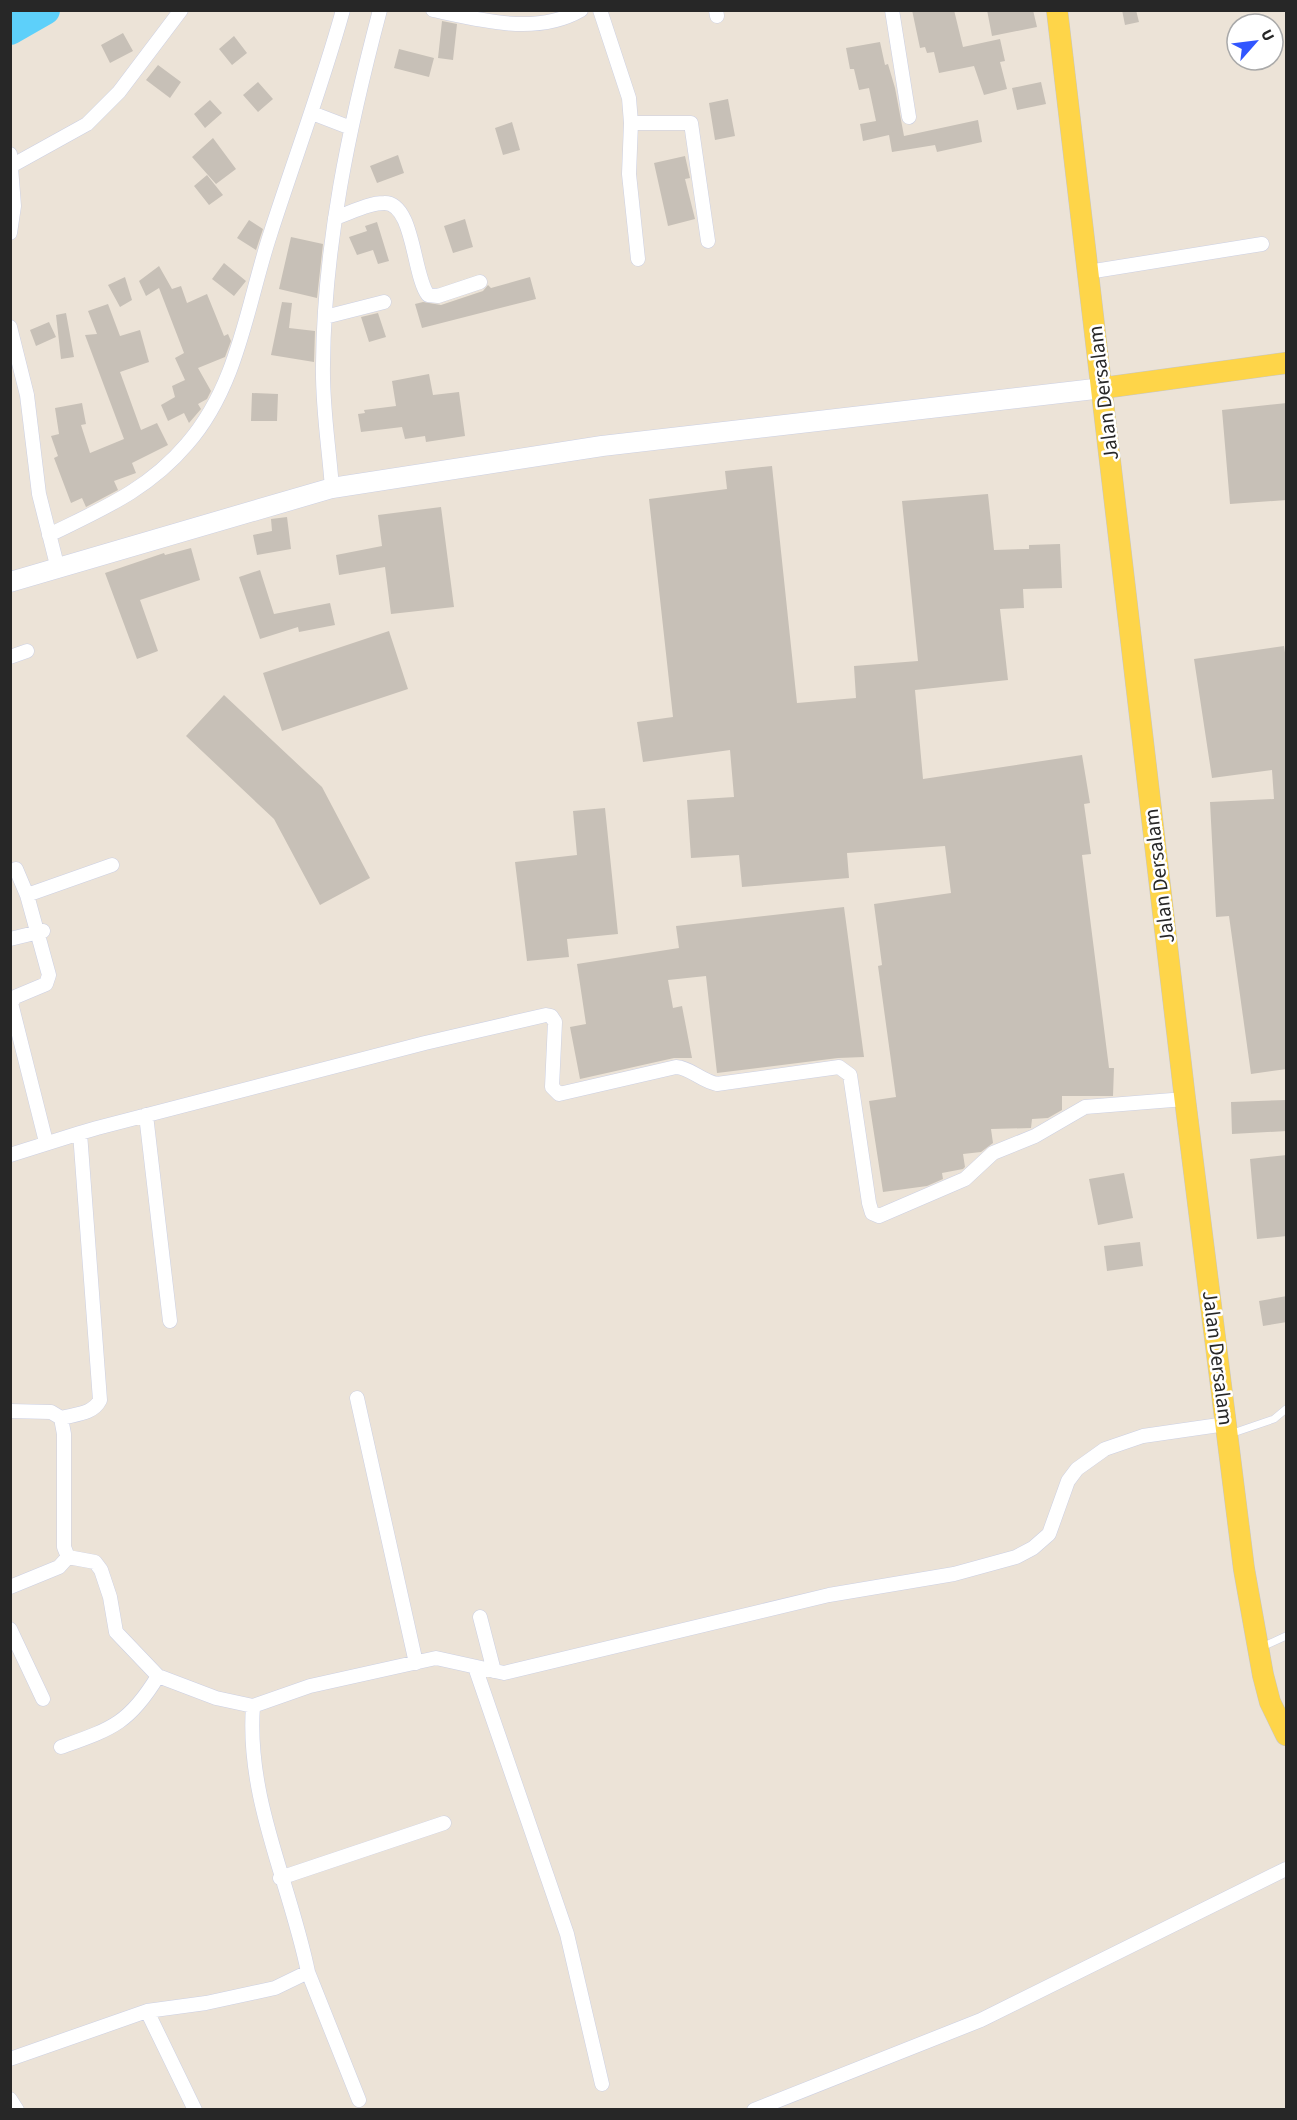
<svg xmlns="http://www.w3.org/2000/svg" width="1297" height="2120" font-family="'Source Sans 3',sans-serif">
<style>
.lines{fill:none;stroke-linecap:round;stroke-linejoin:round}
.river{stroke:#5dd0fa;stroke-width:30}
.building{fill:#c7c0b7}
.lane-casing{stroke:#ccd0e3;stroke-width:8}
.street-casing{stroke:#ccd0e3;stroke-width:15}
.secondary-casing{stroke:#ccd0e3;stroke-width:21}
.primary-casing{stroke:#c7c7c7;stroke-width:22}
.lane{stroke:#fff;stroke-width:7}
.street{stroke:#fff;stroke-width:14}
.secondary{stroke:#fff;stroke-width:20}
.primary{stroke:#fed549;stroke-width:21}
.labels{text-anchor:middle;dominant-baseline:central;stroke-width:5;stroke-linejoin:round;paint-order:stroke}
.street-label{font-size:21px;fill:#272727;stroke:#fff}
</style>
<rect width="100%" height="100%" fill="#ece3d7"/>
<g class="lines">
<path class="river" d="M10 30 45 10"/>
</g>
<path class="building" d="M912 10H954L963 47 1000 39 1005 61 1000 62 1007 89 984 95 974 66 939 73 934 52 927 53 925 47 920 48Z
M987 10H1033L1037 27 992 36Z
M1122 10H1136L1139 22 1125 25Z
M442 21 457 24 453 60 438 58Z
M123 33 133 51 110 63 101 45Z
M234 36 247 53 232 65 219 49Z
M880 42 885 65 888 64 895 88 904 136 978 120 982 142 937 152 935 145 892 152 889 135 863 141 860 124 876 121 869 88 859 90 854 69H850L846 48Z
M399 49 434 58 429 77 394 68Z
M158 65 181 82 170 98 146 80Z
M258 82 273 99 258 112 243 95Z
M1041 82 1046 104 1017 110 1012 88Z
M728 99 735 136 715 140 709 103Z
M210 100 222 113 205 128 194 114Z
M512 122 520 150 503 155 495 128Z
M213 138 236 169 216 184 192 157Z
M398 155 404 173 377 183 370 166Z
M685 156 690 178 685 179 695 219 668 226 654 163Z
M207 175 223 195 209 205 194 186Z
M465 219 473 247 453 253 444 226Z
M249 220 263 229 256 250 237 238Z
M377 222 389 261 378 264 373 250 357 255 349 237 367 231 365 226Z
M291 237 323 244 317 298 279 289Z
M224 263 246 281 234 296 212 279Z
M159 266 172 289 181 286 187 303 207 294 224 336 228 334 231 341 225 357 198 368 211 391 207 399 198 404 201 409 189 423 184 413 168 421 161 405 175 397 172 386 185 380 175 358 184 353 159 288 146 296 139 281Z
M125 277 132 300 120 307 108 285Z
M530 277 536 299 422 328 415 304 423 302 441 305 483 291 488 285 491 288Z
M282 302 292 303 289 328 315 331 314 362 271 355Z
M108 304 120 336 140 330 149 362 120 372 141 430 157 423 168 445 132 463 136 473 114 481 118 490 86 507 82 498 71 503 54 458 58 456 51 436 59 434 55 408 82 403 86 424 81 425 90 453 124 439 85 335 97 334 88 311Z
M66 313 74 357 61 359 56 315Z
M378 313 386 337 369 342 361 317Z
M49 322 56 337 36 346 30 330Z
M429 374 433 395 459 392 465 436 426 442 425 436 405 439 402 427 361 432 358 414 365 413 364 410 396 406 392 381Z
M252 393 278 394 277 421H251Z
M1287 403V500L1230 504 1222 410Z
M772 466 797 703 856 698 854 666 918 661 902 501 988 494 994 550 1029 549V545L1060 544 1062 588 1023 589 1024 608 1000 609 1008 680 915 690 923 779 1082 755 1090 803 1084 804 1091 854 1082 855 1109 1068H1114L1113 1096H1062V1110L1048 1118 1032 1119 1031 1128 991 1129 993 1143 981 1152 963 1154 965 1167 963 1169 942 1173 943 1179 927 1186 883 1192 869 1101 896 1097 878 966 882 965 874 904 951 893 945 846 847 853 849 878 742 887 739 855 691 858 687 800 734 797 730 750 643 762 637 722 673 717 649 499 727 489 725 471Z
M441 507 454 607 391 614 385 567 339 575 336 555 382 546 378 515Z
M287 517 291 549 257 555 253 535 272 531 271 519Z
M191 548 200 580 140 600 158 651 137 659 105 573 164 553 165 555Z
M260 570 274 614 330 603 335 625 299 632 298 627 260 639 239 577Z
M389 631 408 689 282 731 263 673Z
M1284 646 1287 666V1069L1251 1074 1229 916 1216 917 1210 802 1274 799 1272 770 1212 778 1194 659Z
M224 695 322 787 370 878 320 905 274 819 186 736Z
M605 808 618 934 567 939 569 957 527 961 515 862 577 855 573 811Z
M844 907 864 1057 838 1058 717 1073 706 976 668 980 673 1008 682 1006 692 1058H674L580 1079 570 1027 586 1024 577 964 679 948 676 926Z
M1287 1100V1131L1232 1134 1231 1102Z
M1287 1155V1236L1257 1239 1250 1159Z
M1124 1173 1133 1218 1098 1225 1089 1179Z
M1140 1242 1143 1266 1107 1271 1104 1246Z
M1287 1296V1322L1263 1326 1259 1301Z"/>
<g class="lines">
<g class="lane-casing">
<path id="lane" d="M1230 1434 1274 1419 1286 1409
M1260 1648 1286 1636"/>
</g>
<g class="street-casing">
<path id="street" d="M433 10C481 20 536 36 581 10
M600 10 629 98 631 123 629 174 638 259
M716 10 717 16
M892 10 909 117
M312 113 351 128
M631 123H691L708 241
M10 154 14 206 10 233
M13 165 87 124 119 92 181 10
M335 218C350 213 368 203 384 203 414 202 413 276 428 295L438 296 480 282
M1088 272 1262 244
M325 317 384 302
M10 327 27 395 39 494 58 569
M332 488C329 447 322 406 323 365 324 244 349 127 380 10
M49 535C102 509 148 490 187 444 238 386 247 305 270 235 294 160 322 86 343 10
M10 657 27 651
M16 869 27 895 49 975 46 984 15 997 11 1003 46 1142
M27 895 112 865
M10 939 43 931
M146 1115 170 1321
M10 1155 80 1133
M357 1398 416 1663
M10 1411 51 1412 61 1418 64 1434V1547L68 1557 95 1562 101 1570 110 1597 116 1632 158 1676 216 1698 253 1706
M61 1418C76 1414 93 1414 100 1400L80 1133 97 1128 425 1043 546 1015 551 1016 555 1022 552 1087 559 1094 676 1067C691 1068 701 1081 717 1084L839 1067 850 1075 869 1203 872 1213 879 1216 965 1179 993 1153 1035 1136 1085 1107 1185 1099
M10 1587 59 1567 68 1557
M480 1617 494 1671
M10 1629 43 1699
M475 1667 567 1934 602 2084
M61 1747C111 1729 129 1724 158 1676
M280 1878 444 1823
M308 1972 359 2100
M147 2011 195 2110
M10 2059 147 2011 206 2003 275 1988 308 1972C290 1883 246 1799 253 1706L310 1686 436 1658 504 1673 829 1595 954 1574 1016 1557 1033 1548 1049 1534 1068 1481 1077 1469 1105 1449 1143 1436 1226 1424
M10 2099 17 2110
M754 2110 981 2020 1286 1869"/>
</g>
<g class="secondary-casing">
<path id="secondary" d="M10 582 332 488 602 446 1103 388"/>
</g>
<g class="primary-casing">
<path id="primary" d="M1057 10 1185 1099 1244 1569 1263 1675 1270 1702 1286 1735
M1103 388 1286 363"/>
</g>
<use href="#lane" class="lane"/>
<use href="#street" class="street"/>
<use href="#secondary" class="secondary"/>
<use href="#primary" class="primary"/>
</g>
<g class="labels">
<g class="street-label">
<text transform="translate(1103 393) rotate(-97)">Jalan Dersalam</text>
<text transform="translate(1159 876) rotate(-97)">Jalan Dersalam</text>
<text transform="translate(1218 1358) rotate(83)">Jalan Dersalam</text>
</g>
</g>
<rect width="1297" height="2120" fill="none" stroke="#272727" stroke-width="24"/>
<g transform="translate(1255 42) rotate(62)"><circle r="28" fill="#ffffff" stroke="#a9a9a9" stroke-width="1.5"/>
<path d="M0-4.5L10 22L0 15L-10 22Z" fill="#3156ff"/>
<text y="-9" font-size="16" font-weight="bold" text-anchor="middle" fill="#272727">U</text>
</g>
</svg>
